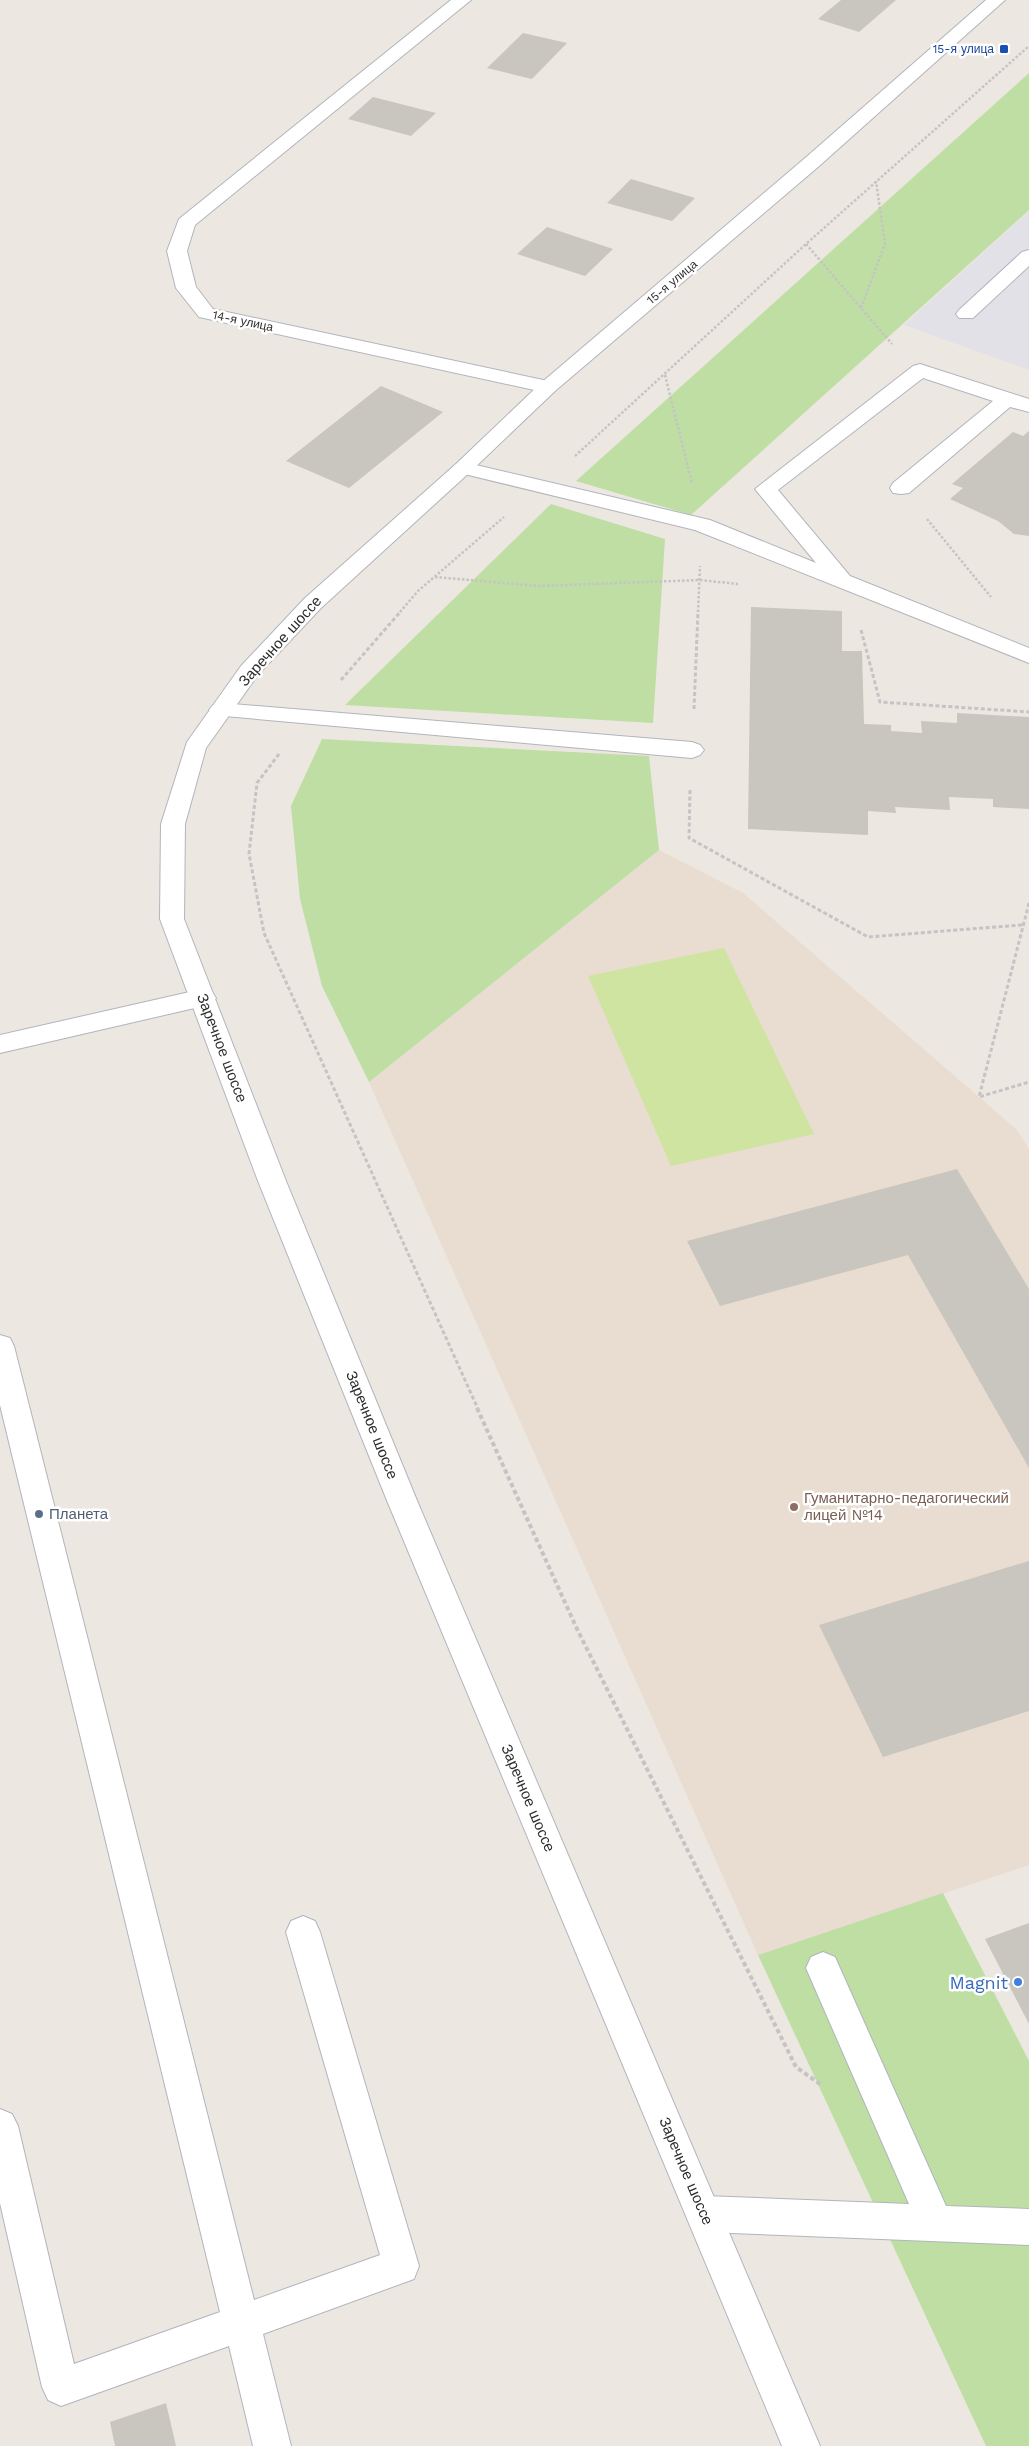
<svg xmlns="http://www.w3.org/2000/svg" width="1029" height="2446" font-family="'Work Sans',sans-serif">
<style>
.industrial{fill:#e2e1e7}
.education{fill:#e8ddd0}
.green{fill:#bedea3}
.pitch{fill:#cfe4a0}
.building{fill:#c9c5bf}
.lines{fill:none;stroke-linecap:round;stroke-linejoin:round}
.lane-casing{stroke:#b1b5bc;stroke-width:2}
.street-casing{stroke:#b1b5bc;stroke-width:2}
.secondary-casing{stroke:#b1b5bc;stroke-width:2}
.path-far2{stroke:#c4c4c4;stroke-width:2.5;stroke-dasharray:2.5 2;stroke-linecap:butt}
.path-far1{stroke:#c4c4c4;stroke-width:3;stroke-dasharray:4 2.5;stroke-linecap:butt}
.path{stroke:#c4c4c4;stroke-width:4;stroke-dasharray:4.5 3;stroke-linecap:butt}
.lane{fill:#fff;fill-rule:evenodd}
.street{fill:#fff;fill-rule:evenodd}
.secondary{fill:#fff;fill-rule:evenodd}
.transit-dot{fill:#1a4fb4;stroke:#fff;stroke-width:2}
.education-dot{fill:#8d6e63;stroke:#fff;stroke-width:2}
.service-dot{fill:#5c6f8a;stroke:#fff;stroke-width:2}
.shop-dot{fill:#3f7fe0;stroke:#fff;stroke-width:2}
.labels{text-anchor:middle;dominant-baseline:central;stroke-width:5;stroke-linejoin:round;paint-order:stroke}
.far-transit-label{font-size:12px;fill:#164399;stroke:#fff;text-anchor:end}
.far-street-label{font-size:12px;fill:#2d2d2d;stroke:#fff}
.street-label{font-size:15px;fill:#2d2d2d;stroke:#fff}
.education-label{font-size:15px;fill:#785e54;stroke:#fff;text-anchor:start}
.service-label{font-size:15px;fill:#4e5e75;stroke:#fff;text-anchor:start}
.near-shop-label{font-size:18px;fill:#366cbe;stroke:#fff;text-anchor:end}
</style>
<rect width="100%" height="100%" fill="#ede7e1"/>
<path class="industrial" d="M1029 211V370L904 325Z"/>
<path class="education" d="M659 850 743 893 1016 1129 1029 1149V1865L758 1955 369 1082Z"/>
<path class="green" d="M1029 73V210L691 515 576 481Z
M551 504 665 539 653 723 345 705Z
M322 739 649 756 659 850 369 1082 322 986 300 899 291 806Z
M943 1893 1029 2061V2446H986L758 1955Z"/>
<path class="pitch" d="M724 948 814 1134 671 1166 588 976Z"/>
<path class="building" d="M841 0H896L859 32 818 19Z
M523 33 567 43 532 79 487 68Z
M373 97 436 113 411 136 348 119Z
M631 179 695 198 672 221 607 203Z
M547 227 613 249 585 276 517 254Z
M381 386 443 412 349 488 286 461Z
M1029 431V536L1014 534 998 521 950 499 963 488 952 484 1013 432 1023 436Z
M751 607 842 611V651H862L864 724 891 725V731L922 733 921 721 957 723V713L1029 717V809L993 807V799L949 797 950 810 895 807 896 813 868 811V835L748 829Z
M957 1169 1029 1289V1468L908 1255 720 1306 687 1241Z
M1029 1561V1711L883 1757 819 1625Z
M1029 1923V2024L985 1939Z
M166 2403 176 2446H115L110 2422Z"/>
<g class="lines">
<g class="lane-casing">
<path id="lane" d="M1029 250V266L973 318H959L956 314 959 310 1022 252Z
M920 364 1029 399V412L1010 407 909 493 901 494 893 493 890 488 893 483 993 401 923 378 778 490 850 576 1029 648V663L695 530 456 472 452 468 456 464 463 462 710 520 816 563 755 489 913 366Z
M221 703 692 742 700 745 704 750 700 755 692 758 213 715 209 710 213 705Z
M203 989 212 992 216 998 212 1004 0 1053V1035Z
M0 1335 10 1338 14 1346 254 2300 380 2255 286 1932 291 1921 303 1916 315 1921 320 1932 419 2266 414 2279 263 2334 291 2446H253L229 2346 61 2406 48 2400 42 2387 0 2203V2109L12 2114 18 2126 74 2364 220 2312 0 1405Z
M823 1952 835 1957 946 2206 1029 2209V2245L705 2232 692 2227 687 2214 692 2201 705 2196 909 2204 806 1968 811 1957Z"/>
</g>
<g class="street-casing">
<path id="street" d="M451 0H471L195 225 187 251 196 287 213 309 548 381 555 383 558 387 555 391 548 393 199 317 176 288 167 251 179 219Z"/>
</g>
<g class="secondary-casing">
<path id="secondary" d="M986 0H1005L818 167 555 391 470 472 321 608 257 676 206 748 185 824 184 919 286 1181 418 1503 820 2446H782L388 1503 258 1181 160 919 161 824 187 742 241 666 305 598 456 464 541 383 804 159Z"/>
</g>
<path class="path-far2" d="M806 244 892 344
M861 308 885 244 876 181
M665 375 692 483
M575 456 806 244 1029 46
M927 519 991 597
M435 577 538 586 700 580 738 584
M400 612 418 591 504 517
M698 612 700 566"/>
<path class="path-far1" d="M861 630 880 702 1029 712
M341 680 401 611
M694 709 698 611
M279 754 257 783 249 854 264 933 478 1409
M690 790 689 838 868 937 1022 925
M1029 903 979 1097 1029 1082"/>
<path class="path" d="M477 1408 577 1629 796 2067 820 2084"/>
<use href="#lane" class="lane"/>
<use href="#street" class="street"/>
<use href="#secondary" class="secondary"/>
</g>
<rect class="transit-dot" x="999" y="44" width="10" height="10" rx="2.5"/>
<circle class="education-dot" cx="794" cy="1507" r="5"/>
<circle class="service-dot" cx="39" cy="1514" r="5"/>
<circle class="shop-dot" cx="1018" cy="1982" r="5"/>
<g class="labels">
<g class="far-transit-label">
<text x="994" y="49">15-я улица</text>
</g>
<g class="far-street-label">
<text transform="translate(672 282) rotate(-40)">15-я улица</text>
<text transform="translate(243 321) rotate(12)">14-я улица</text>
</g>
<g class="street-label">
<text transform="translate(280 641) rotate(-48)">Заречное шоссе</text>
<text transform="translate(222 1048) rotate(69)">Заречное шоссе</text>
<text transform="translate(372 1425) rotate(68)">Заречное шоссе</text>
<text transform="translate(528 1798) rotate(67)">Заречное шоссе</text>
<text transform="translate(686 2171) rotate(67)">Заречное шоссе</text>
</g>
<g class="education-label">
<text x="804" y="1498">Гуманитарно-педагогический<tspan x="804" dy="17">лицей №14</tspan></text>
</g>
<g class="service-label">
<text x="49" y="1514">Планета</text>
</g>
<g class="near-shop-label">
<text x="1008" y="1982">Magnit</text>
</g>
</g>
</svg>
